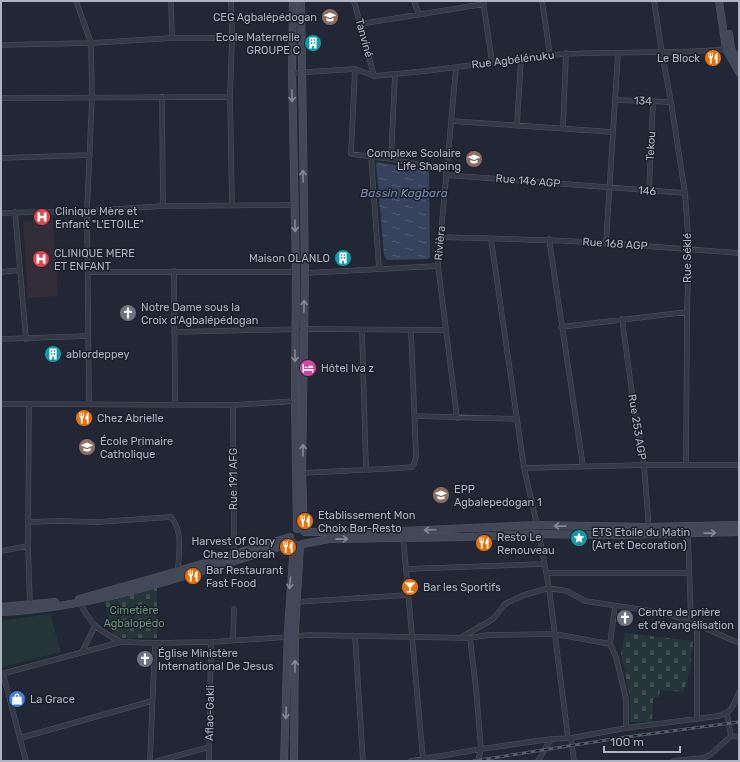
<svg xmlns="http://www.w3.org/2000/svg" width="740" height="762" font-family="Rubik,sans-serif">
<style>
.medical{fill:#312e3a}
.green{fill:#263538}
.cemetery{fill:url(#cemetery-stones)}
.water{fill:url(#water-ripples)}
.lines{fill:none;stroke-linecap:round;stroke-linejoin:round}
.street-casing{stroke:#4e5460;stroke-width:5.5}
.secondary-casing{stroke:#4e5460;stroke-width:8}
.street{stroke:#343945;stroke-width:4.5}
.secondary{stroke:#424858;stroke-width:7}
.rail-casing{stroke:#565d6c;stroke-width:3}
.rail{stroke:#1a1f29;stroke-width:1.5;stroke-dasharray:4.5;stroke-linecap:butt}
.oneway{stroke:#838998}
.labels{text-anchor:middle;dominant-baseline:central;stroke-width:3;stroke-linejoin:round;paint-order:stroke}
.poi-label{font-size:11px;fill:#aeb4c2;stroke:#1a1f29;text-anchor:start}
.street-label{font-size:11px;fill:#aeb4c2;stroke:#1a1f29}
.park-label{font-size:11px;fill:#689075;stroke:#1a1f29}
.water-label{font-size:12px;font-style:italic;fill:#7888a8;stroke:#1a1f29}
</style>
<defs>
<pattern id="cemetery-stones" width="16" height="16" patternUnits="userSpaceOnUse"><rect width="16" height="16" fill="#263538"/><path d="M2 7V4a2 2 0 0 1 4 0v3zM10 15v-3a2 2 0 0 1 4 0v3z" fill="#435053"/></pattern>
<pattern id="water-ripples" width="26" height="14" patternUnits="userSpaceOnUse"><rect width="26" height="14" fill="#37435c"/><path d="M2 4q2-2 4 0t4 0M15 11q2-2 4 0t4 0" fill="none" stroke="#515c72"/></pattern>
</defs>
<rect width="100%" height="100%" fill="#212734"/>
<path class="medical" d="M53 219 58 296 28 298 23 221Z"/>
<path class="green" d="M50 614 61 652 2 667 1 621Z"/>
<path class="cemetery" d="M157 587V638H114L104 599Z
M625 633 693 641 689 675 683 692 660 690 659 697 653 699 652 722H630V696L621 654Z"/>
<path class="water" d="M377 162 427 170 429 172 430 257 428 259 387 260 384 255 376 164Z"/>
<g class="lines">
<g class="street-casing">
<path id="street" d="M76 1 91 43 92 97 87 211 89 404
M171 1 172 38
M231 1 232 37 230 97 232 205
M354 1 374 76
M414 1 419 15
M483 1 492 62
M542 1 550 55
M654 1 662 53 671 102 685 193 689 250 687 312 686 464
M360 24 484 4
M1 45 91 43 172 38H292
M456 68 438 266 457 418
M355 69 351 154 391 159 446 170
M292 73 355 69 374 76 426 71 550 55C609 50 668 55 727 49
M162 97 163 206
M1 98 230 97
M615 100 671 102
M451 121 613 132
M517 125 521 59
M563 128 566 53
M371 156 379 268
M1 158 90 155
M391 159 395 74
M446 175 685 193
M649 191 653 102
M15 212 26 339
M1 213 87 211 163 206 295 205
M440 237C495 239 550 239 605 243 650 246 694 250 739 253
M491 239 524 468 537 525
M549 239 583 466
M606 243 618 53
M174 271 175 404
M1 272 20 270
M88 272H296
M305 273 438 266
M622 319 632 393 644 465 649 530
M561 327 687 312
M362 330 366 469
M174 332 304 329 445 330
M1 339 88 336
M1 404 233 405 295 401
M29 404 28 546 30 606
M233 405 234 553
M415 416 517 419
M524 468 644 465H739
M302 473 401 468 412 467 414 464 416 457 411 330
M28 522 59 521 98 522 171 517C184 532 178 555 178 573
M539 534 549 588 568 738
M688 534 691 622
M403 536 423 759
M1 551 28 546
M406 569 544 564
M546 573H689
M296 602 408 595
M80 603C92 626 98 630 121 642
M615 606 610 644 616 657 626 699V728
M295 636 310 635 470 638 488 635 555 634 610 644
M355 636 363 761
M460 638 493 619 505 604 524 595 549 588 567 591 585 601 664 613 691 622 739 643
M470 638 476 689 481 749 478 761
M233 640 234 609
M82 652 95 626
M1 674 121 642 155 643 211 642 287 637
M3 674 26 761
M727 714 731 736
M697 719V625
M20 738 152 701
M571 738 574 761
M150 761 155 643
M158 761 209 747
M209 761 211 642
M411 761 481 749 551 739 571 738 626 728 718 716C732 713 734 704 739 692
M538 761 551 739
M673 761 703 758 710 755 731 736 739 737"/>
</g>
<g class="secondary-casing">
<path id="secondary" d="M293 1 292 73 296 272 295 401 297 529
M301 1 305 273 302 473 304 531
M719 1 726 49 739 72
M729 34 731 49 739 62
M305 532 403 531 537 525 648 527 739 525
M303 544 329 539 466 537 532 534 617 535 739 532
M79 599 168 574 290 537
M1 607 55 602
M1 612C101 607 197 572 292 543
M284 761 288 630 294 544 290 540
M294 761 295 631 300 545"/>
</g>
<use href="#street" class="street"/>
<use href="#secondary" class="secondary"/>
<g class="rail-casing">
<path id="rail" d="M473 761 626 737 739 722"/>
</g>
<use href="#rail" class="rail"/>
</g>
<defs><path id="oneway-shaft" d="M-6 0H5M1.5-3L5.5 0L1.5 3" fill="none" stroke-width="1.6" stroke-linecap="round" stroke-linejoin="round"/></defs>
<g class="oneway">
<use href="#oneway-shaft" transform="translate(292 96) rotate(89)"/>
<use href="#oneway-shaft" transform="translate(303 176) rotate(-91)"/>
<use href="#oneway-shaft" transform="translate(295 226) rotate(89)"/>
<use href="#oneway-shaft" transform="translate(304 306) rotate(-89)"/>
<use href="#oneway-shaft" transform="translate(295 356) rotate(90)"/>
<use href="#oneway-shaft" transform="translate(303 450) rotate(-89)"/>
<use href="#oneway-shaft" transform="translate(560 526) rotate(-179)"/>
<use href="#oneway-shaft" transform="translate(430 530) rotate(178)"/>
<use href="#oneway-shaft" transform="translate(710 533) rotate(-1)"/>
<use href="#oneway-shaft" transform="translate(342 539) rotate(-1)"/>
<use href="#oneway-shaft" transform="translate(290 583) rotate(95)"/>
<use href="#oneway-shaft" transform="translate(295 666) rotate(-89)"/>
<use href="#oneway-shaft" transform="translate(286 713) rotate(92)"/>
</g>
<defs>
<g id="school-disc" transform="scale(0.9)"><circle r="9.5" fill="#8d6e63" stroke="#1a1f29"/><path d="M0-5L7-2L0 1L-7-2ZM-4 1L0 2.5L4 1V4Q0 6-4 4Z" fill="#fff"/></g>
<g id="building-disc" transform="scale(0.9)"><circle r="9.5" fill="#0f9aa8" stroke="#1a1f29"/><path d="M-4-6H4V6H1V3H-1V6H-4ZM-2.5-4.3h1.7v1.8h-1.7ZM.8-4.3h1.7v1.8H.8ZM-2.5-1h1.7V.8h-1.7ZM.8-1h1.7V.8H.8Z" fill="#fff"/></g>
<g id="restaurant-disc" transform="scale(0.9)"><circle r="9.5" fill="#e8710a" stroke="#1a1f29"/><path d="M-5-6h1v4h1v-4h1v4h1v-4h1v5L-1.5 .5V6h-2V.5L-5-1ZM5-6V6H3V1.5H1.5Q1.5-4 5-6Z" fill="#fff"/></g>
<g id="hospital-disc" transform="scale(0.9)"><circle r="9.5" fill="#e0444e" stroke="#1a1f29"/><path d="M-5-5h3v3.5h4V-5h3V5h-3V1.5h-4V5h-3Z" fill="#fff"/></g>
<g id="church-disc" transform="scale(0.9)"><circle r="9.5" fill="#6b7280" stroke="#1a1f29"/><path d="M-1.2-6h2.4v3.5h3.3v2.4h-3.3V6h-2.4V-.1h-3.3v-2.4h3.3Z" fill="#fff"/></g>
<g id="hotel-disc" transform="scale(0.9)"><circle r="9.5" fill="#d1479c" stroke="#1a1f29"/><path d="M-6-4.5h1.5V1H6V5H4.5V3h-9V5H-6ZM-4 0a1.8 1.8 0 1 1 3.6 0ZM.5 0V-2.5h3Q6-2.5 6 0Z" fill="#fff"/></g>
<g id="sight-disc" transform="scale(0.9)"><circle r="9.5" fill="#0f9aa8" stroke="#1a1f29"/><path d="M0-6L1.8-2.2L6-1.7L2.9 1.2L3.7 5.4L0 3.3L-3.7 5.4L-2.9 1.2L-6-1.7L-1.8-2.2Z" fill="#fff"/></g>
<g id="bar-disc" transform="scale(0.9)"><circle r="9.5" fill="#e8710a" stroke="#1a1f29"/><path d="M-6-5H6L.8 .8V4.5H3.5V6h-7V4.5H-.8V.8Z" fill="#fff"/></g>
<g id="shop-disc" transform="scale(0.9)"><circle r="9.5" fill="#3f7fe0" stroke="#1a1f29"/><path d="M-5-2.5h2.3a2.7 3.5 0 0 1 5.4 0H5L5.5 6h-11ZM-1.5-2.5h3a1.5 2.3 0 0 0-3 0Z" fill="#fff"/></g>
</defs>
<g fill-rule="evenodd">
<use href="#school-disc" x="330" y="17"/>
<use href="#building-disc" x="313" y="43"/>
<use href="#restaurant-disc" x="713" y="58"/>
<use href="#school-disc" x="474" y="159"/>
<use href="#hospital-disc" x="42" y="217"/>
<use href="#building-disc" x="343" y="258"/>
<use href="#hospital-disc" x="41" y="259"/>
<use href="#church-disc" x="128" y="313"/>
<use href="#building-disc" x="53" y="354"/>
<use href="#hotel-disc" x="308" y="368"/>
<use href="#restaurant-disc" x="84" y="418"/>
<use href="#school-disc" x="87" y="447"/>
<use href="#school-disc" x="441" y="495"/>
<use href="#restaurant-disc" x="305" y="521"/>
<use href="#sight-disc" x="579" y="538"/>
<use href="#restaurant-disc" x="484" y="543"/>
<use href="#restaurant-disc" x="288" y="547"/>
<use href="#restaurant-disc" x="193" y="576"/>
<use href="#bar-disc" x="410" y="587"/>
<use href="#church-disc" x="625" y="618"/>
<use href="#church-disc" x="145" y="659"/>
<use href="#shop-disc" x="17" y="699"/>
</g>
<g class="labels">
<g class="poi-label">
<text x="317" y="17" text-anchor="end">CEG Agbalépédogan</text>
<text x="300" y="37" text-anchor="end">Ecole Maternelle<tspan x="300" dy="13">GROUPE C</tspan></text>
<text x="700" y="58" text-anchor="end">Le Block</text>
<text x="461" y="153" text-anchor="end">Complexe Scolaire<tspan x="461" dy="13">Life Shaping</tspan></text>
<text x="55" y="211">Clinique Mère et<tspan x="55" dy="13">Enfant "L'ETOILE"</tspan></text>
<text x="54" y="253">CLINIQUE MERE<tspan x="54" dy="13">ET ENFANT</tspan></text>
<text x="330" y="258" text-anchor="end">Maison OLANLO</text>
<text x="141" y="307">Notre Dame sous la<tspan x="141" dy="13">Croix d'Agbalépédogan</tspan></text>
<text x="66" y="354">ablordeppey</text>
<text x="321" y="368">Hôtel Iva z</text>
<text x="97" y="418">Chez Abrielle</text>
<text x="100" y="441">École Primaire<tspan x="100" dy="13">Catholique</tspan></text>
<text x="454" y="489">EPP<tspan x="454" dy="13">Agbalepedogan 1</tspan></text>
<text x="318" y="515">Etablissement Mon<tspan x="318" dy="13">Choix Bar-Resto</tspan></text>
<text x="592" y="532">ETS Etoile du Matin<tspan x="592" dy="13">(Art et Decoration)</tspan></text>
<text x="497" y="537">Resto Le<tspan x="497" dy="13">Renouveau</tspan></text>
<text x="275" y="541" text-anchor="end">Harvest Of Glory<tspan x="275" dy="13">Chez Deborah</tspan></text>
<text x="206" y="570">Bar Restaurant<tspan x="206" dy="13">Fast Food</tspan></text>
<text x="423" y="587">Bar les Sportifs</text>
<text x="638" y="612">Centre de prière<tspan x="638" dy="13">et d'évangélisation</tspan></text>
<text x="158" y="653">Église Ministère<tspan x="158" dy="13">International De Jesus</tspan></text>
<text x="30" y="699">La Grace</text>
</g>
<g class="street-label">
<text transform="translate(364 38) rotate(75)">Tanviné</text>
<text transform="translate(513 60) rotate(-7)">Rue Agbélénuku</text>
<text transform="translate(643 101) rotate(2)">134</text>
<text transform="translate(651 146) rotate(-87)">Tekou</text>
<text transform="translate(528 181) rotate(5)">Rue 146 AGP</text>
<text transform="translate(647 191) rotate(4)">146</text>
<text transform="translate(440 243) rotate(-85)">Rivièra</text>
<text transform="translate(615 244) rotate(4)">Rue 168 AGP</text>
<text transform="translate(687 258) rotate(-90)">Rue Séklé</text>
<text transform="translate(637 427) rotate(81)">Rue 253 AGP</text>
<text transform="translate(233 479) rotate(-90)">Rue 191 AFG</text>
<text transform="translate(210 713) rotate(-89)">Aflao-Gakli</text>
</g>
<g class="park-label">
<text x="134" y="610">Cimetière<tspan x="134" dy="13">Agbalopédo</tspan></text>
</g>
<g class="water-label">
<text x="404" y="193">Bassin Kagbara</text>
</g>
</g>
<rect width="740" height="762" fill="none" stroke="#aeb4c2" stroke-width="4"/>
<path d="M604 746v6h76v-6" fill="none" stroke="#aeb4c2" stroke-width="2"/>
<text x="610" y="746" font-size="12" fill="#aeb4c2" stroke="#1a1f29" stroke-width="3" paint-order="stroke">100 m</text>
</svg>
